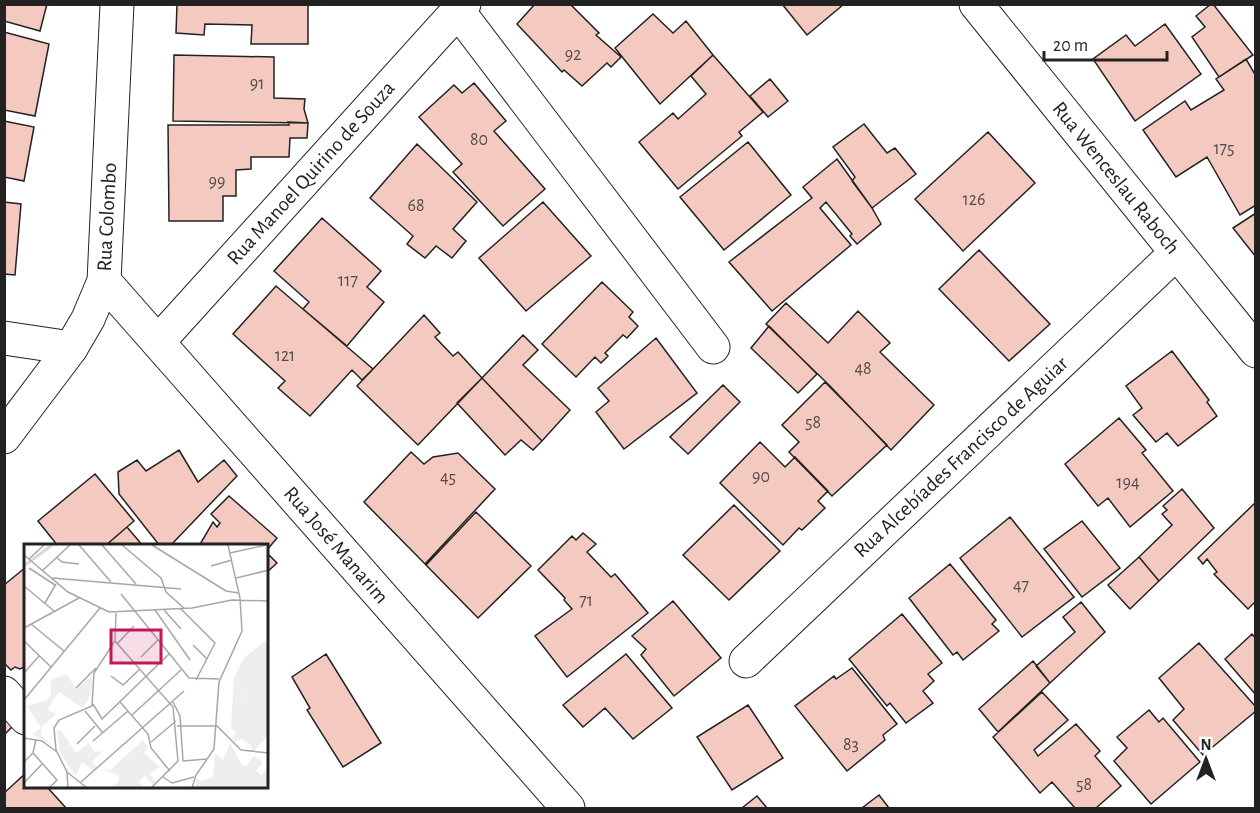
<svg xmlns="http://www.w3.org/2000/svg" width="1260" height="813" font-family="'Alegreya Sans',sans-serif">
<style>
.building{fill:#f3c9c0;stroke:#222;stroke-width:1.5}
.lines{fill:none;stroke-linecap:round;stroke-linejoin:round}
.minor-casing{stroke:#222;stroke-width:35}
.tertiary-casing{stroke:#222;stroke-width:35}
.minor{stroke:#fff;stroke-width:33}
.tertiary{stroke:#fff;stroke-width:33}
.labels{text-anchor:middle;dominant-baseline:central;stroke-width:4.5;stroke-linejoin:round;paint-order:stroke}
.number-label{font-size:18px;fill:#564c4a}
.street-label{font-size:21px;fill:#222;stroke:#fff}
.inset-river{fill:none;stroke:#d9d9d9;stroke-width:3}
.inset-road{fill:none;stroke:#a7a7a7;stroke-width:1.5}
.view{fill:#c2185b;fill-opacity:0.15;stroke:#c2185b;stroke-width:3}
.inset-edge{fill:none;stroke:#222;stroke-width:3}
</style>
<rect width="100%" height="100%" fill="#fff"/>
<path class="building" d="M4 4H47L40 31 4 21Z
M177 4 308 5V44H251L252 25 205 24 204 35 176 33Z
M535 4H570L599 33 596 35 621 57 611 67 607 63 582 86 564 70 562 72 517 24Z
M782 4H844L807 35Z
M1211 4H1213L1253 55 1219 77 1192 37 1205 27 1196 16Z
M653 14 673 33 686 21 713 55 660 104 615 48Z
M1165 24 1201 74 1135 121 1093 59 1126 35 1135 46Z
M4 32 49 44 35 116 4 110Z
M174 55 274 57V98L305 99 304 109 308 123 173 121Z
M713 55 763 112 739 132 742 136 678 189 639 142 673 113 678 119 706 94 691 76Z
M1246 59 1256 76V205L1240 215 1207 157 1176 177 1143 130 1185 101 1191 110 1224 90 1216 79Z
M770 79 788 101 768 117 750 96Z
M474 83 506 121 494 131 545 189 503 226 453 172 462 164 419 117 454 85 462 93Z
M4 121 34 127 24 181 4 177Z
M288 122 308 123 307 138H290L289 157H251V169L236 170V196H223V221H169L168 125H289Z
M864 124 887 153 895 148 916 174 872 208 852 181 855 177 833 147Z
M988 132 1035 183 963 251 915 199Z
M748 142 791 195 724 250 680 197Z
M417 144 477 202 453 229 466 241 452 258 436 246 425 258 407 244 413 236 370 198Z
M837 159 872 208 881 224 857 244 850 236 852 234 826 202 820 208 851 245 772 311 729 262 812 198 803 187Z
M4 202 21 204 15 275 4 274Z
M543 202 591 256 526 311 479 258Z
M1256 213V257L1233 228Z
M322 218 381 271 367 287 384 302 347 346 303 309 309 302 274 271Z
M979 250 1050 324 1009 361 939 289Z
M602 282 633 312 629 317 638 326 627 338 623 335 605 353 608 356 601 363 595 357 576 377 542 344Z
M276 286 373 369 362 380 352 370 310 416 278 388 285 381 233 334Z
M786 303 828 343 858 311 890 343 880 352 934 405 891 450 830 386 766 324Z
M424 315 440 333 435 337 453 356 458 352 482 378 418 445 357 386Z
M769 326 817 374 798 393 751 348Z
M523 335 538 350 523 365 570 410 542 441 482 378Z
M656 338 697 393 624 449 596 412 609 401 598 388Z
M1172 351 1209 400 1207 402 1217 416 1178 446 1167 433 1156 442 1133 415 1142 408 1126 386Z
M482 378 542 441 533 450 521 440 505 455 457 403Z
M825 382 887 445 832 496 789 452 799 442 782 425Z
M723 385 740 402 688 454 670 437Z
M1119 418 1146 450 1142 453 1173 491 1130 527 1108 498 1098 506 1065 464Z
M760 442 785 467 795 457 828 491 818 501 825 508 802 530 799 528 783 545 720 483Z
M179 450 198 482 224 460 237 476 170 546H160L119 494 118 472 137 460 146 471Z
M411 452 424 464 433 457 458 453 495 489 425 564 364 502Z
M95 474 134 521 105 546H58L38 521Z
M1182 489 1214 528 1159 581 1139 557 1172 525 1162 514 1167 510 1163 506Z
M229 496 277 538 267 550V546H199L213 522 217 527 220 523 211 514Z
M1256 502V601L1248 609 1214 574 1217 572 1207 559 1203 564 1198 558Z
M734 505 780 551 729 600 683 555Z
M476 512 531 566 478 618 426 565Z
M1010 517 1074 597 1022 637 960 558Z
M1082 521 1120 568 1082 597 1044 549Z
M127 527 143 546H105Z
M583 533 596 544 587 552 611 577 615 574 648 613 567 677 535 636 572 609 564 600 565 598 538 570 572 536 576 540Z
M267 553 277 563 267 572Z
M1139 557 1159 581 1130 609 1108 585Z
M950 564 996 620 992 624 999 631 963 660 957 652 953 655 909 598Z
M26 567V666L20 669 15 667 11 670 4 663V585Z
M673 601 721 658 674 696 641 655 646 649 632 636Z
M1081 602 1105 632 1050 683 1036 666 1075 632 1063 617Z
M902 614 942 663 928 674 934 681 923 691 933 703 906 723 890 703 887 706 849 659Z
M1252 634 1256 639V695L1225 659Z
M1199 643 1256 707V711L1203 755 1173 720 1184 709 1159 678Z
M326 654 381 743 343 767 307 710 310 708 292 677Z
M626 654 672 708 633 739 605 708 583 727 563 705Z
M1033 661 1050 683 998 732 979 709Z
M852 668 897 724 883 735 885 740 847 771 795 706 834 676 836 679Z
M1042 692 1068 720 1034 750 1038 756 1076 724 1100 751 1095 756 1121 786 1096 808H1075L1052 782 1040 793 993 737Z
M4 703 19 720 4 735Z
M748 705 783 758 732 790 697 737Z
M1149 710 1159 722 1163 718 1200 762 1151 804 1114 761 1127 748 1117 737Z
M26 773V788H48L66 808H4V793Z
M879 795 889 808H862Z
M757 796 767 808H742Z"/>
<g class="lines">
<g class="minor-casing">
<path id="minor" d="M458 11 713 347
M104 281 568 808
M4 338 71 348
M158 342 464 4
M746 661 1176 253
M4 693 26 718"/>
</g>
<g class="tertiary-casing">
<path id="tertiary" d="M976 4 1256 351
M4 437 71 348 88 319 104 281 117 4"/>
</g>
<use href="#minor" class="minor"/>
<use href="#tertiary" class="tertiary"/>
</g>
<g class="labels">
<g class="number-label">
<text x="573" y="55">92</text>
<text x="257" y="84">91</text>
<text x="479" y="140">80</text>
<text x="1224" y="149">175</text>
<text x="217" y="182">99</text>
<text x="974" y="200">126</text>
<text x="416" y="206">68</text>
<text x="348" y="281">117</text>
<text x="285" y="356">121</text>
<text x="863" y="369">48</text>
<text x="813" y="423">58</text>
<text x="761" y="477">90</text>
<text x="448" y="478">45</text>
<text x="1128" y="483">194</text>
<text x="1021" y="586">47</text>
<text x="586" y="601">71</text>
<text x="851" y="745">83</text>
<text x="1084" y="785">58</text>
</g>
<g class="street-label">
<text transform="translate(311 173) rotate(-48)">Rua Manoel Quirino de Souza</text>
<text transform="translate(1116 178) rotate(51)">Rua Wenceslau Raboch</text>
<text transform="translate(107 217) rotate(-87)">Rua Colombo</text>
<text transform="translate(961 457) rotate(-43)">Rua Alcebíades Francisco de Aguiar</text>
<text transform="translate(336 545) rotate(49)">Rua José Manarim</text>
</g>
</g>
<g transform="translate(24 544)">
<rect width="244" height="244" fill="#fff"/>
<path d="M43 130 52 145 68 132 67 151 59 164 35 148 29 156 24 166 32 170 18 183 17 191 27 201 8 190 17 184 3 162 21 157 27 151V136ZM210 133 223 163 243 186 244 176V191L231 206 227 207 228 202 218 195 211 198 207 194 212 189 207 183ZM37 186 52 209 65 199 71 208 79 207 68 218 73 223 69 227 58 218 52 232 36 209 33 187ZM119 196 124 203 120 209 136 223 126 230 132 238 129 241 121 232 115 238 120 244H87L95 237 94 231 77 225 86 226ZM206 199 218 221 222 222 230 212 239 218 232 227 237 231 243 225 244 244H171L173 234 177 237 189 233 191 209 199 216Z" fill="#eee"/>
<path d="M244 95 243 186 227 195 216 188 212 175 223 162 210 133 221 113Z" fill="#eee"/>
<path class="inset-river" d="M0 22 28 1"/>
<path class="inset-road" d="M55 1 87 38M78 1 112 40M98 1 137 34 142 48 160 64M128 1 202 47 215 49M206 9 242 1M0 11 44 48 85 68 168 64 208 56 245 57M32 13 38 18 55 20M5 15 20 1M187 22 208 16M5 24 31 41M18 27 46 1M28 34 157 45M212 34 245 26M0 42 30 67M97 50 165 134 195 135M21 59 32 40M157 65 191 99 172 136M131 66 166 116M140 66 157 85M7 80 40 107M0 84 55 54M0 97 27 123M91 97 149 163 154 217M93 100 110 82M169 101 183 115M117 113 134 96M0 129 15 112M87 132 99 141 116 125M52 144 72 124M0 156 76 64M96 158 124 190 127 204 146 227M149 158 156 172 159 217M69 160 78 175 145 110M61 167 79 189M108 171 157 126M153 182H193L217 206 245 209M0 194 18 197 33 208M69 197 104 167M127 198 152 177M53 200 71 182M9 209 33 236 25 244M159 217 183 215M0 218 9 209 12 195M43 228 63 244M139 233 148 239 170 233M57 238 160 147M0 239 18 220M44 244 43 228 32 206 30 184 35 176 68 162 70 129 91 97 92 69M127 244 154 217M168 244 172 231 190 205 195 138 218 87 216 54 204 1"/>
<path class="view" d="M87 86H137V119H87Z"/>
<rect width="244" height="244" class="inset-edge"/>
</g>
<rect width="1260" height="813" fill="none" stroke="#222222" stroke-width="12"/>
<g transform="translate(1206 759)" stroke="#ffffff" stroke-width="4.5" paint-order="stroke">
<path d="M0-4.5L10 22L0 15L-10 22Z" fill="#222222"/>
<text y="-9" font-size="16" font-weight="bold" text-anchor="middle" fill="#222222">N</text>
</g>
<path d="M1044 51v9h123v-9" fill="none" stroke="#222222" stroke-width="3"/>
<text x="1053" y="51" font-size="18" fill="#222222" stroke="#ffffff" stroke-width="4.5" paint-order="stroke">20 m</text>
</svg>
